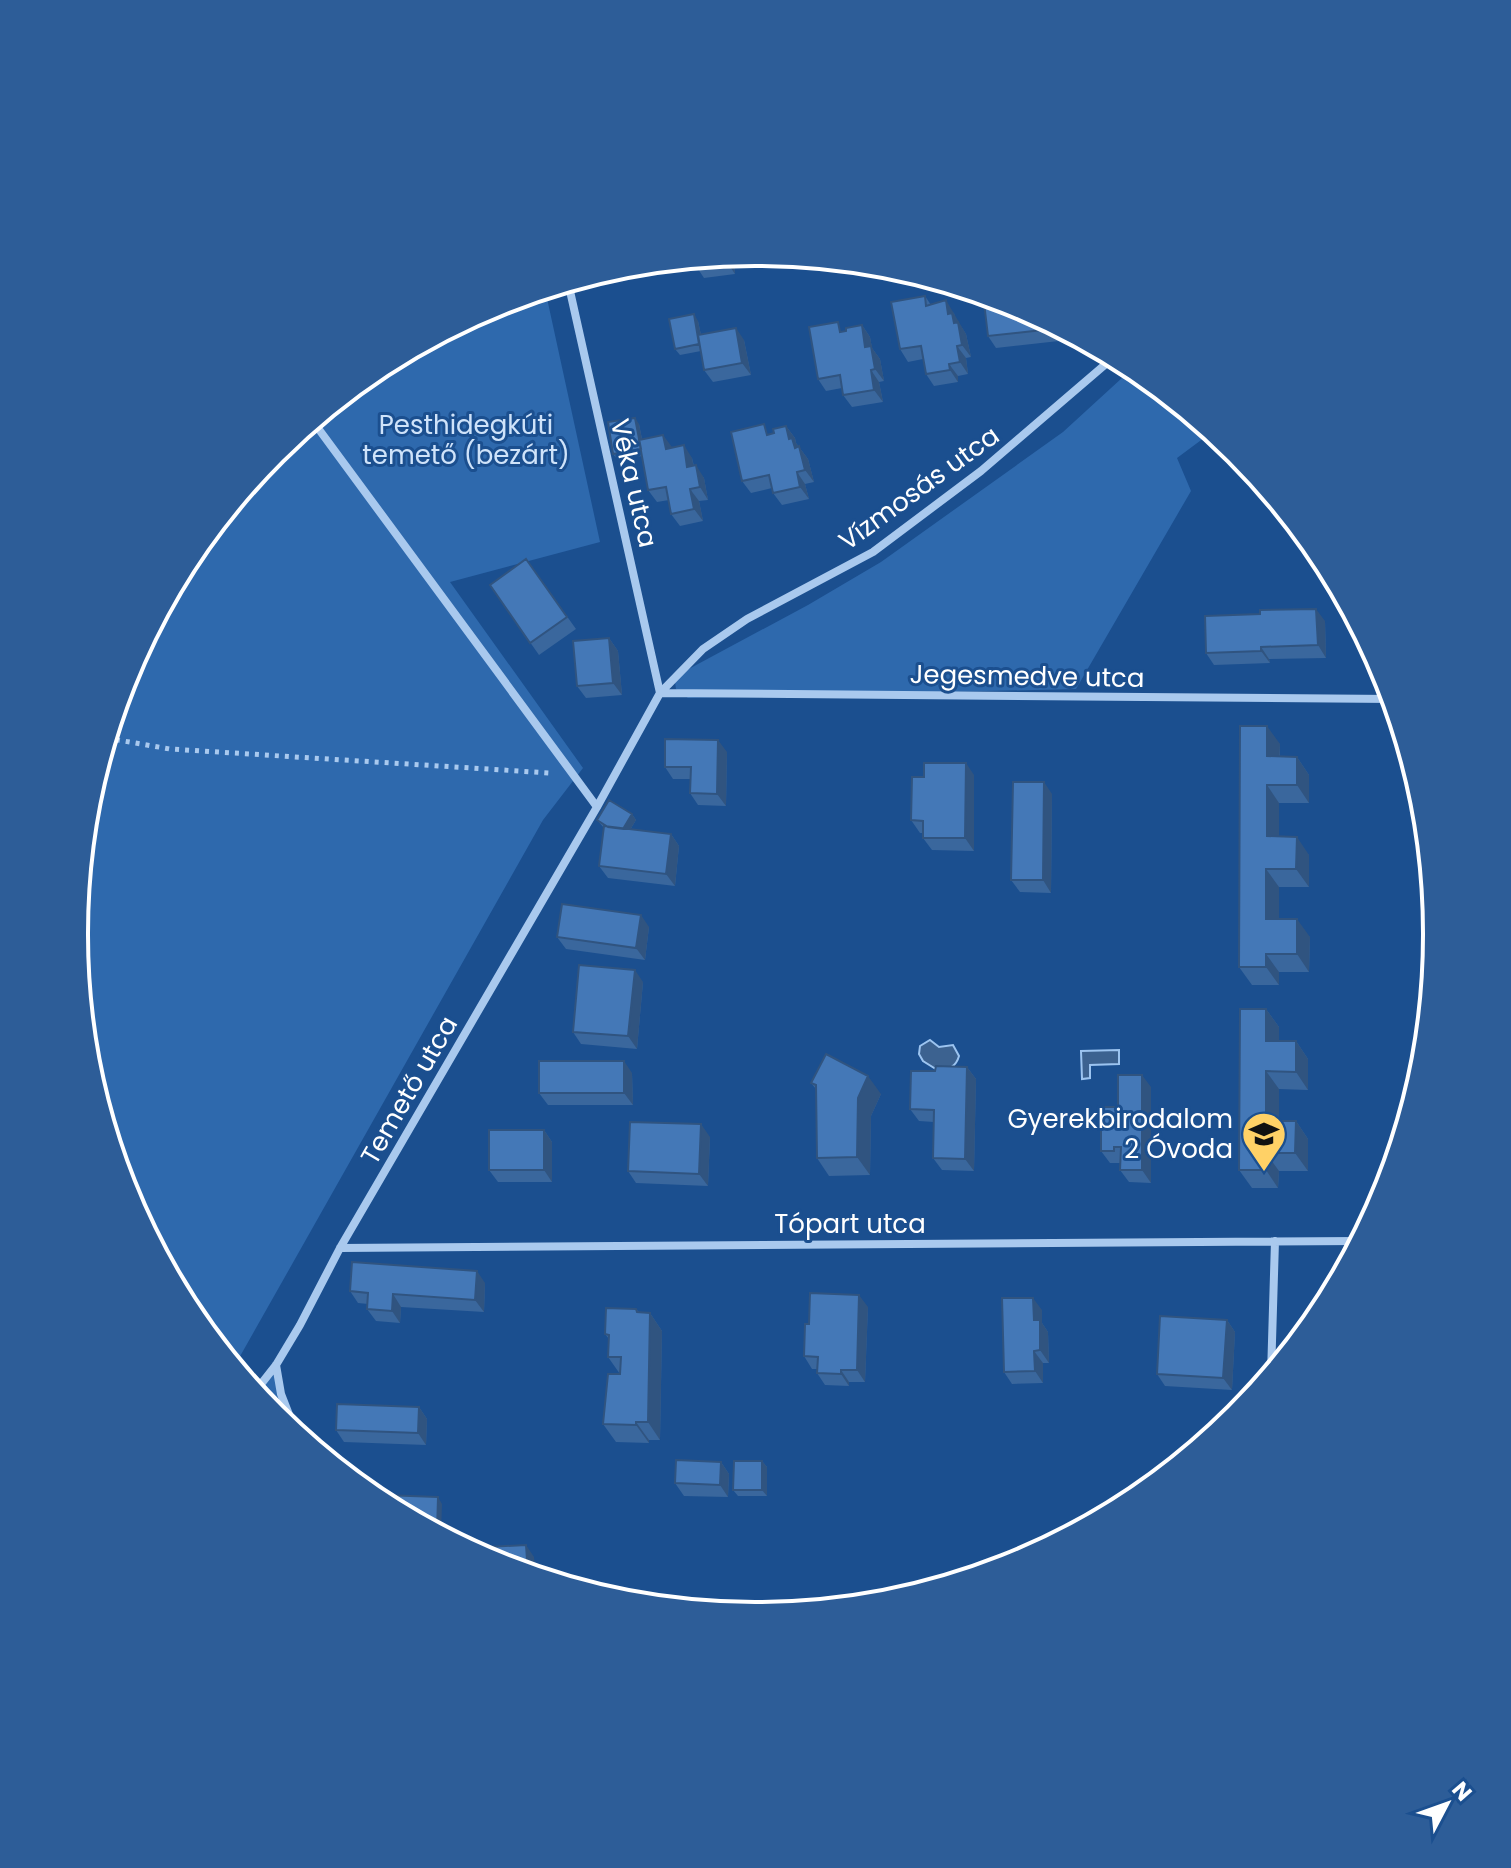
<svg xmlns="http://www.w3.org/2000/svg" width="1511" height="1868" font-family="Poppins,sans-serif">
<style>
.green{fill:#2e69ad}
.water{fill:#3c6290;stroke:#9cc4f0;stroke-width:2}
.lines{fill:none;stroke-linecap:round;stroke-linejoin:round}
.path{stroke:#a9c9ee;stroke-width:5;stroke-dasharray:4 6;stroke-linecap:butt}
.minor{stroke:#a9c9ee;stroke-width:8}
.wall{fill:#3a679d}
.shaded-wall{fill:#305480}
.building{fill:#4478b7;stroke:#305480;stroke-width:2}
.labels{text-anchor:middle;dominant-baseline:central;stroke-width:6;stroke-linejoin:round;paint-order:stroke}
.park-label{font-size:26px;fill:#cfe3fa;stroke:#1b4f8f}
.street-label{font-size:26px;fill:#fff;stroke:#1b4f8f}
.poi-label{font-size:26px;fill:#fff;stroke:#1b4f8f;text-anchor:end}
.rim{fill:none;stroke:#fff;stroke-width:4}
</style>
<rect width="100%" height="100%" fill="#1b4f8f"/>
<path class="green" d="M545 289 600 542 450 582 583 768 543 820 234 1367 189 1312 126 1194 87 1067 74 934 87 801 126 673 189 555 274 452 377 367 495 304Z
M1134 367 1212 432 1177 458 1191 491 1076 689 688 698 676 689 675 682 685 671 808 605 881 562 1063 432Z
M276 1365 297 1435 273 1416 254 1393Z"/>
<path class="water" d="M930 1040 939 1047 953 1045 959 1056C956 1067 949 1069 939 1071L923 1061 919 1054 920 1046Z
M1119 1050V1064L1090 1065V1078L1082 1079 1081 1051Z"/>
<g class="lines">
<path class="path" d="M106 738 170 749 550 773"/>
<path class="minor" d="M568 282 660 693
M312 420 597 807
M660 693 1393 699
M340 1248 1360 1241
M276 1365 281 1394 297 1435
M1271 1375 1275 1241
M254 1393 276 1365 300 1325 340 1248 597 807 660 693 703 649 747 619 873 552 981 471 1114 357"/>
</g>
<path class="wall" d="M750 253 752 262 734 264 735 274 704 278 698 269 684 271 676 260Z
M925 296 931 305 954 313 955 317 966 334 971 357 966 358 968 374 958 376V382L934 386 926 374 923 359 908 362 900 349Z
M1017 305 1077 337V339L996 348 988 336Z
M698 321 701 335 744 340 751 375 713 382 704 370 701 351 680 355 675 349Z
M862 325 870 337 872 348 880 359 884 381 879 382 883 402 852 407 843 395 842 388 826 391 818 379 845 331Z
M639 424 642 439 672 448 692 458 694 466 704 478 708 500 699 501 703 521 680 526 671 514 669 500 657 502 648 490 642 456 618 460 613 454Z
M786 426 795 438 796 443 808 459 814 482 805 484 809 499 782 505 773 493 772 488 751 493 742 481 771 434Z
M526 559 576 629 539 655 490 585Z
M1325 621 1326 658 1269 659 1270 663 1214 665 1206 653Z
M609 638 618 651 622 695 586 698 577 686Z
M1240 726 1280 744V756L1297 757 1309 775V803H1279V836L1309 855V887H1279V919L1310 937 1309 972H1279V985H1252L1239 967Z
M727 752 726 806 698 805 690 793V779H673L665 767Z
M974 775V851L932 850 923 838V833H920L911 820Z
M1052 794 1051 893 1020 892 1011 880Z
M632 814 636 820 630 830 671 834 679 846 675 886 608 878 599 866 604 828 597 820Z
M1425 814 1433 895 1425 884Z
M649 927 645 960 566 949 557 937Z
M643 982 637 1049 581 1044 573 1032Z
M1266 1009 1279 1027V1041H1296L1308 1059V1090L1279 1089V1121H1296L1308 1139V1171H1279L1278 1188H1252L1239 1170Z
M967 1067 976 1079 974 1171 942 1170 933 1158 934 1122 919 1121 910 1109 935 1071Z
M632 1073 633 1105H548L539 1093Z
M811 1083 881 1094 871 1116 870 1175 829 1176 817 1158 816 1089Z
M1151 1087V1183L1129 1182 1120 1170 1121 1163H1110L1101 1151 1118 1107Z
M544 1130 552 1142V1182H498L489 1170Z
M710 1137 708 1186 636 1183 628 1171Z
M485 1283 484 1312 401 1307 400 1323 376 1321 367 1309 368 1304 358 1303 350 1291Z
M868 1307 865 1382H849V1386L825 1385 817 1373V1369H812L804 1356 809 1324Z
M636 1309 639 1312 650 1313 662 1331 660 1440H649V1443L616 1442 603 1424 620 1374 608 1357 609 1339 605 1334Z
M1042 1310V1323L1048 1332 1049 1363H1043V1383L1012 1384 1004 1372Z
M1227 1320 1235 1332 1232 1390 1165 1386 1157 1374Z
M419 1407 427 1419 426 1445 344 1442 336 1430Z
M762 1461 767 1467V1496H738L733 1490Z
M721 1462 729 1474 728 1497 684 1496 675 1483Z"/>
<path class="shaded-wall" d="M750 253 752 262 746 254Z
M728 255 734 264 735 274 723 256Z
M946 300 966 334 971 357 962 345 948 314Z
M694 314 698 321 704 350 700 344Z
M862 325 870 337 872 348 880 359 884 381 875 369 865 347Z
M736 328 744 340 751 375 742 363Z
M957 346 966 358 968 374 960 362Z
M949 364 958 376V382L950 370Z
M871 370 879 382 883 402 874 390Z
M635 418 639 424 645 455 641 449Z
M786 426 795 438 796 443 808 459 814 482 805 470 789 439Z
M663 435 672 447 666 449Z
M684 445 692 458 696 479 687 467Z
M696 465 704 478 708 500 700 487Z
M797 472 805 484 809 499 800 487Z
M690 489 699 501 703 521 694 509Z
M1316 609 1325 621 1326 658 1318 645Z
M609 638 618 651 622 695 613 683Z
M1261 647 1269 659 1270 663 1261 651Z
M1267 726 1280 744 1279 774 1267 756Z
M718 740 727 752 726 806 717 794Z
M1297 757 1309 775V803L1297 785Z
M966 763 974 775V851L965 838Z
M1044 782 1052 794 1051 893 1043 880Z
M1267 785 1279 803V854L1267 836Z
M632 814 636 820 624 840 620 834Z
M671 834 679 846 675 886 666 874Z
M1297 837 1309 855V887L1296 869Z
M1266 869 1279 887V937L1266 919Z
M641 915 649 927 645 960 636 948Z
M1297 919 1310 937 1309 972 1297 954Z
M1266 954 1279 972V985L1266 967Z
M635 970 643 982 637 1049 628 1036Z
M1266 1009 1279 1027V1059L1266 1041Z
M1296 1041 1308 1059V1090L1296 1072Z
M624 1061 632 1073 633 1105 624 1093Z
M967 1067 976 1079 974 1171 965 1159Z
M1266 1071 1279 1089V1139L1266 1121Z
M1142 1075 1151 1087V1183L1142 1170Z
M868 1076 881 1094 871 1116 870 1175 857 1157 858 1098Z
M1296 1121 1308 1139V1171L1295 1153Z
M701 1124 710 1137 708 1186 699 1174Z
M544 1130 552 1142V1182L544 1170Z
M1266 1153 1279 1171 1278 1188 1266 1170Z
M477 1271 485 1283 484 1312 475 1300Z
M393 1294 401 1307 400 1323 392 1311Z
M859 1295 868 1307 865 1382 857 1370Z
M1033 1298 1042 1310V1323L1048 1332 1049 1363 1040 1350 1034 1320Z
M650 1313 662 1331 660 1440 648 1422Z
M1227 1320 1235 1332 1232 1390 1223 1378Z
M1034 1351 1043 1363V1383L1035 1371Z
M841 1370 849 1382V1386L841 1374Z
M419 1407 427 1419 426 1445 418 1433Z
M636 1422 649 1440V1443L636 1425Z
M762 1461 767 1467V1496L762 1490Z
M721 1462 729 1474 728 1497 720 1485Z
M438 1497 442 1504 441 1535 437 1533Z
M526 1545 534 1557 536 1576 528 1574Z"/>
<path class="building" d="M983 294 1017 305 1060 328 988 336Z
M925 296 926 306 946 300 948 314 952 313 954 323 958 322 962 345 957 346 960 362 949 364 950 370 926 374 921 346 900 349 891 302Z
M694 314 699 344 675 349 669 319Z
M838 322 840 332 846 331V328L862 325 865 347 871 346 875 369 871 370 874 390 843 395 840 375 818 379 809 327Z
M736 328 742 363 704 370 698 335Z
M635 418 641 449 613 454 608 422Z
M764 424 767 435 774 433 773 429 786 426 789 439 792 438 795 448 799 446 805 470 797 472 800 487 773 493 769 475 742 481 731 432Z
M663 435 666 449 684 445 687 467 696 465 700 487 690 489 694 509 671 514 666 487 648 490 639 440Z
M526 559 567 617 530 643 490 585Z
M1316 609 1318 645 1261 647V651L1206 653 1205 616 1260 614V610Z
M609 638 613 683 577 686 573 641Z
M1240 726H1267V756L1297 757V785H1267V836L1297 837 1296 869H1266V919H1297V954H1266V967H1239Z
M665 739 718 740 717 794 690 793 691 767H665Z
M924 763H966L965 838H923V821L911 820 912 777H924Z
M1013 782H1044L1043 880H1011Z
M609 800 632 814 623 829 608 827 597 820Z
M1425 814 1432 884H1425Z
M604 826 671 834 666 874 599 866Z
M562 904 641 915 636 948 557 937Z
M1426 929H1436L1437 934 1426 1046Z
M579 965 635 970 628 1036 573 1032Z
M1240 1009H1266V1041H1296V1072L1266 1071V1121H1296L1295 1153H1266V1170H1239Z
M826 1054 868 1076 858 1098 857 1157 817 1158 816 1085 811 1083Z
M539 1061H624V1093H539Z
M936 1066 967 1067 965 1159 933 1158 934 1110 910 1109 911 1071H935Z
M1118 1075H1142V1170H1120L1121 1147H1114V1151H1101V1107H1118Z
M630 1122 701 1124 699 1174 628 1171Z
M489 1130H544V1170H489Z
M352 1262 477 1271 475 1300 393 1294 392 1311 367 1309 368 1293 350 1291Z
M1321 1291 1333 1292 1319 1316Z
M810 1293 859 1295 857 1370H841V1374L817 1373 818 1357 804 1356 805 1324H809Z
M1002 1298H1033L1034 1320H1040V1350L1034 1351 1035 1371 1004 1372Z
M606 1308 636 1309 637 1312 650 1313 648 1422H636V1425L603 1424 608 1374H620L621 1357H608L609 1335 605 1334Z
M1160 1316 1227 1320 1223 1378 1157 1374Z
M337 1404 419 1407 418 1433 336 1430Z
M676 1460 721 1462 720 1485 675 1483Z
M734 1461H762V1490H733Z
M383 1495 438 1497 437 1533 383 1504Z
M526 1545 528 1574 494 1563 466 1548Z"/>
<defs>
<g id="school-pin" transform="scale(2.3)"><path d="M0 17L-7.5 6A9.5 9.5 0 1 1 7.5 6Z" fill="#ffd166" stroke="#1b4f8f"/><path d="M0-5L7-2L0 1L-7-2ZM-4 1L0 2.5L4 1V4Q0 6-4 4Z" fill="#111"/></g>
</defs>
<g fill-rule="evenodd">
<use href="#school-pin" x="1264" y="1134"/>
</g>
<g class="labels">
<g class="park-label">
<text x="466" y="425">Pesthidegkúti<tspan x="466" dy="30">temető (bezárt)</tspan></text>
</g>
<g class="street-label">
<text transform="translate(634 483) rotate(77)">Véka utca</text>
<text transform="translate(919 488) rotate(-36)">Vízmosás utca</text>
<text transform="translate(1027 676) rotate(1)">Jegesmedve utca</text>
<text transform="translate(409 1090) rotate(-60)">Temető utca</text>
<text x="850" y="1224">Tópart utca</text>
</g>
<g class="poi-label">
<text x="1233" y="1119">Gyerekbirodalom<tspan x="1233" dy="30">2 Óvoda</tspan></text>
</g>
</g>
<path d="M0 0H1511V1868H0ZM755 266H756A667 667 0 0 1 1423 933V935A667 667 0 0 1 756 1602H755A667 667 0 0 1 88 935V933A667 667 0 0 1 755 266Z" fill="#2d5d98" fill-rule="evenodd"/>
<path class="rim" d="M755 266H756A667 667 0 0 1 1423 933V935A667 667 0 0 1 756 1602H755A667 667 0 0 1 88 935V933A667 667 0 0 1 755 266Z"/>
<g transform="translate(1447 1804) rotate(49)" stroke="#1b4f8f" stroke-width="6" paint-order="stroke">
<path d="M0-6L14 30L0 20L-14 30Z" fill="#ffffff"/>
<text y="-12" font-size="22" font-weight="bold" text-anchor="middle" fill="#ffffff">N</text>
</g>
</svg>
